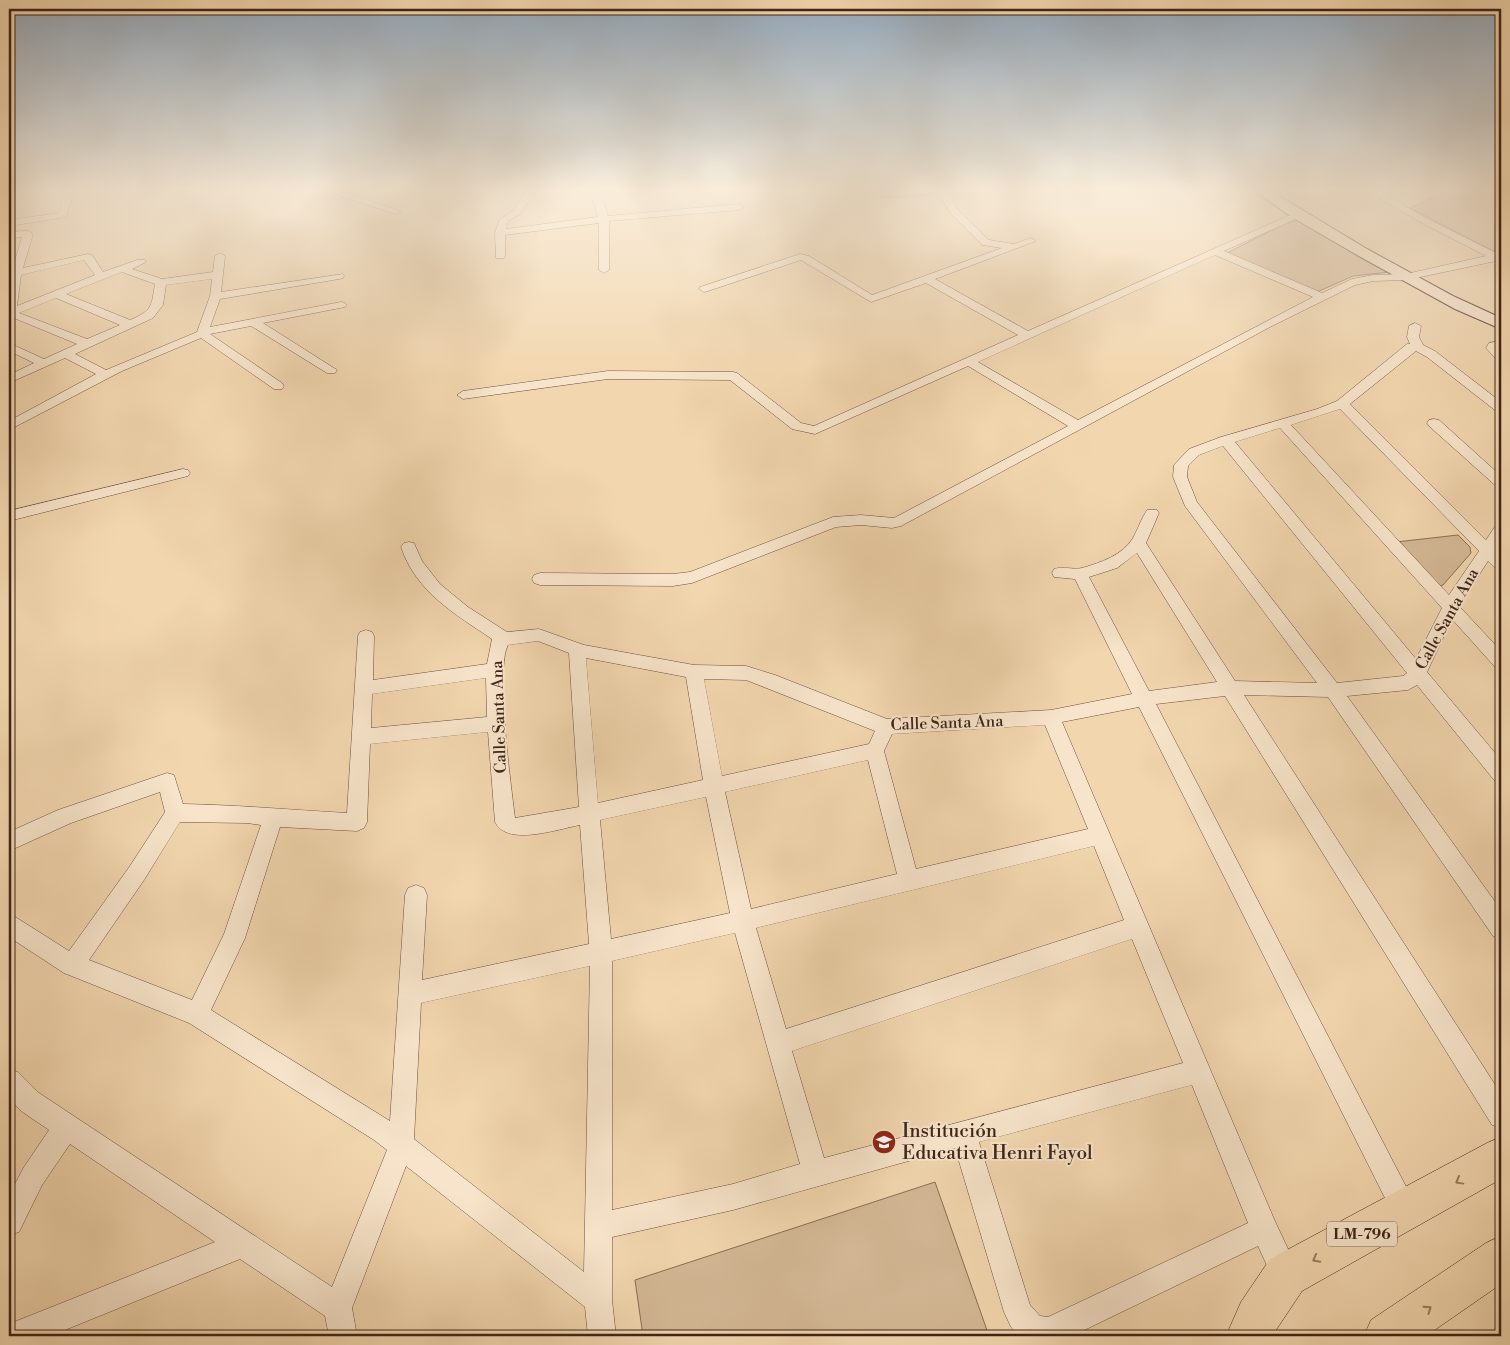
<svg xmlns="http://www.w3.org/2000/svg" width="1510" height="1345" font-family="'Libre Bodoni',serif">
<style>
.green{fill:#d4b895;stroke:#8a6e58}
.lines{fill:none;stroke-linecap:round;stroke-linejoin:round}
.street-casing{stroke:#6c503f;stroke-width:1}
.secondary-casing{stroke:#3f241a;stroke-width:2}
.primary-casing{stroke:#3f241a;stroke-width:1}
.street{fill:#f7e4ca;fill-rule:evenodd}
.secondary{fill:#f7e4ca;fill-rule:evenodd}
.primary{fill:#f2d6ae;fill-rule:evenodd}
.oneway{stroke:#987d64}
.labels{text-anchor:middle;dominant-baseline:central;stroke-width:4;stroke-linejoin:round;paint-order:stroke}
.shield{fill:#f7e4ca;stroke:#765e4f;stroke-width:1}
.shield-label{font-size:15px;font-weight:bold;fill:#3f241a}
.street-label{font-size:16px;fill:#3f241a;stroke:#f7e4ca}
.near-poi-label{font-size:19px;fill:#3f241a;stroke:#f7e4ca;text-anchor:start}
</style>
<rect width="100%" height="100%" fill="#f2d6ae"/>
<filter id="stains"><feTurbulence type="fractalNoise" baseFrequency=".004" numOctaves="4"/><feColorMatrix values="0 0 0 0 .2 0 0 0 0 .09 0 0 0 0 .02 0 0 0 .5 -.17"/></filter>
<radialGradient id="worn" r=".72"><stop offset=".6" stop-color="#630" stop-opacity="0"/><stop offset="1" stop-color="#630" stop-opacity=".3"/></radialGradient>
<path class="green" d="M879 191H931L934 195 883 198Z
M1467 191H1501V242L1493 251 1410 208 1441 194 1457 199Z
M1300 220 1390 272 1353 276 1317 292 1227 253 1286 223Z
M1458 535 1470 547 1471 553 1443 585 1440 586 1396 542Z
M935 1182 989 1336H643L635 1280Z"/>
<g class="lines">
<g class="street-casing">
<path id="street" d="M64 191H74L66 217 9 226V220L59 213Z
M324 191H339L401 211 396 214 393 213Z
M526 191H536L520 214 508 221 506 229 598 217 590 191H600L608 216 739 204 744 207 739 210 609 221V270L604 273 599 270V223L505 235V256L504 258H496L495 233 499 220 514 210Z
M937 191H947L959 211 989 240 1014 244 1031 238 1036 241 935 279 1028 331 1297 212 1302 215 1300 217 1224 251 1322 293 1352 279 1373 275 1406 274 1486 256 1420 222 1367 191H1379L1426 218 1494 252 1501 247V260L1406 280 1373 281 1355 285 1270 327 901 526 892 528 861 525 836 527 692 583 673 586 540 585 534 583 532 579 534 575 540 573 673 574 690 572 833 517 861 515 894 518 1068 426 968 366 815 434 792 429 730 380 608 379 463 399 457 395 463 391 608 371 733 372 737 373 801 423 814 426 1018 335 926 283 871 302 801 260 708 291 704 292 699 289 700 287 800 254 809 256 872 295 1002 248 982 245 952 215ZM1215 255 1313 297 1078 420 978 362Z
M28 231 33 234 23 268 88 254 92 255 103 272 137 260H145L146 262 132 269 162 279 213 272 215 256 220 253 225 256 221 292 343 274 344 276 343 278 339 279 220 299 210 327 341 302 345 303 347 305 345 307 263 323 337 370 335 373H327L251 326 210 334 282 383 284 386 282 389H274L201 338 122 371 9 430V421L96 374 65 358 9 383V375L34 363 9 351V343L44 359 77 344 9 316V272L12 271 22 237 9 238V232ZM84 260 95 275 17 306 21 275ZM122 272 155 284C151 307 153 310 130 320L66 294ZM212 279 210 296 197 332 106 370 75 354 153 318 163 305 166 285ZM56 298 120 325 87 339 19 313Z
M1415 323 1421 326 1419 337 1423 345 1435 351 1501 402V412L1496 411 1427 357 1416 351 1350 404 1486 540 1496 525 1501 524V540L1496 549 1501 555V569L1495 568 1488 561 1459 606 1501 651V669L1495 667 1452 619 1427 672 1501 760V782L1494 780 1417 685 1408 690 1347 696 1501 910V939L1493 936 1328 697 1244 695 1501 1094V1128L1492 1125 1225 696 1156 704 1414 1202 1418 1211 1414 1220 1405 1224 1396 1220 1139 707 1062 722 1274 1219 1300 1275 1296 1285 1286 1289 1276 1285 1258 1246 1072 1336H1019L1011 1327 1004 1312 955 1148 733 1210 612 1237V1300L616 1336H588L585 1307 406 1166 352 1308 357 1336H329L325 1316 240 1259 50 1336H9V1324L215 1242 70 1144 42 1185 19 1232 9 1235V1195L24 1167 49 1130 21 1111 9 1098V1069L18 1072 39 1093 332 1287 387 1150 374 1140 189 1023 64 973 9 937V913L69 951 130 866 165 812 160 792 71 823 9 851V832L58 810 167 773 174 775 183 804C238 805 292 810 347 813L358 636 360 632 366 630 372 632 374 636 373 680 487 664 492 639C455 614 416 592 401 547L404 543 409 542 414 543 422 561 440 584 468 607 507 632 539 629 584 645 694 665 746 666 775 675 887 719 1051 710 1132 694 1075 579 1054 577 1052 573 1054 569C1064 566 1073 570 1082 568 1100 563 1123 555 1133 538 1138 529 1141 519 1147 510H1157L1159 513 1146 543 1235 681 1317 683 1185 506 1173 477 1174 465 1189 449 1221 437 1317 409 1337 401 1407 344H1410L1407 337 1409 326ZM1340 409 1479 551 1449 595 1291 425ZM1280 428 1442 608 1416 659 1235 442ZM1223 446 1407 673 1403 676 1337 683 1197 502 1187 477 1188 466 1199 455ZM1137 553 1217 682 1149 691 1089 577 1117 568ZM538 641 569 653 579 807 515 818C511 785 495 669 508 645ZM586 658 686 677 703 780 598 803ZM486 678 487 717 371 728 372 694ZM704 679 746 680 875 731 869 744 722 776ZM1045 725 1088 829 916 869 884 751 892 734ZM488 732 495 822C507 847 558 829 580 825L589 944 422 980 427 895 424 888 416 885 408 888 405 895 390 1121 211 1010 245 938 280 827 357 831 364 828 367 822 370 744ZM868 760 897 874 751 909 725 792ZM706 797 730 913 611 939 600 820ZM180 822 247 823 261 825 224 934 192 1000 89 960 144 880ZM1094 846 1124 920 786 1029 756 928ZM735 933 800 1164 733 1184 612 1210V961ZM1132 939 1183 1063 824 1158 792 1051ZM590 966 584 1272 414 1139 421 1003ZM1192 1085 1248 1223 1048 1317 1040 1316 1030 1305 979 1142Z
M1501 341V347L1499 348 1501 350V361L1497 360 1486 348 1489 343Z
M1434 419 1439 420 1501 476V487L1496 486 1429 426 1427 423 1429 420Z
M183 469 188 470 190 473 188 476 9 521V511Z"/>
</g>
<g class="secondary-casing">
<path id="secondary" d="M1255 191H1271L1367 249 1453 296 1501 318V329L1455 309 1357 255 1290 216Z"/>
</g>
<g class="primary-casing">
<path id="primary" d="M1501 1137V1179L1302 1291 1272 1336H1226L1241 1302 1270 1259 1487 1143Z
M1501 1236V1284L1426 1336H1364L1371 1320 1486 1243Z"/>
</g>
<use href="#street" class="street"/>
<use href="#secondary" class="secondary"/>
<use href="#primary" class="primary"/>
</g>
<defs><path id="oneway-chevron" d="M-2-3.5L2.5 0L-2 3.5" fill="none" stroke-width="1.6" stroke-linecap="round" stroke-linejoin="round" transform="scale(1.25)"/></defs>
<g class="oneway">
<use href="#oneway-chevron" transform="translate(1459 1181) rotate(151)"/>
<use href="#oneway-chevron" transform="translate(1316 1259) rotate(152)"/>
<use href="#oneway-chevron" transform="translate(1428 1309) rotate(-35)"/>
</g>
<linearGradient id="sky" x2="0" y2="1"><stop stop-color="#93a9bd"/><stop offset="0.5" stop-color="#f9eddb"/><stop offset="1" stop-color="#f9eddb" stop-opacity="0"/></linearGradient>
<rect width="1510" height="379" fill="url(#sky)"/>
<defs>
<g id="school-disc" transform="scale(1.25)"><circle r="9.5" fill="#8f2418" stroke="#f7e4ca"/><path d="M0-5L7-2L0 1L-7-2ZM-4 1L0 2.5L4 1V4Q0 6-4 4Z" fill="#fff"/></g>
</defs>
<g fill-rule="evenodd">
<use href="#school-disc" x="884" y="1142"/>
</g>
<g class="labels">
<rect class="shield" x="1327" y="1221.5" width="70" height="25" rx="4"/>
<g class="shield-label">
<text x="1362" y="1234">LM-796</text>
</g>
<g class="street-label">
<text transform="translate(1447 619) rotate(-61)">Calle Santa Ana</text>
<text transform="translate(499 717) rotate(-92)">Calle Santa Ana</text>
<text transform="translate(947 723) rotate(-2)">Calle Santa Ana</text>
</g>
<g class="near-poi-label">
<text x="902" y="1131">Institución<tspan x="902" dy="22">Educativa Henri Fayol</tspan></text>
</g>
</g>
<rect width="1510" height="1345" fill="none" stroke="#f2d6ae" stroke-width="30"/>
<rect x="10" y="10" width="1490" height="1325" fill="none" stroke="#3f241a" stroke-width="2.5"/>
<rect x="15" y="15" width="1480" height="1315" fill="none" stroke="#3f241a"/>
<rect width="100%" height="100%" filter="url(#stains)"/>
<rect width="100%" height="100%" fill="url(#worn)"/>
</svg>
